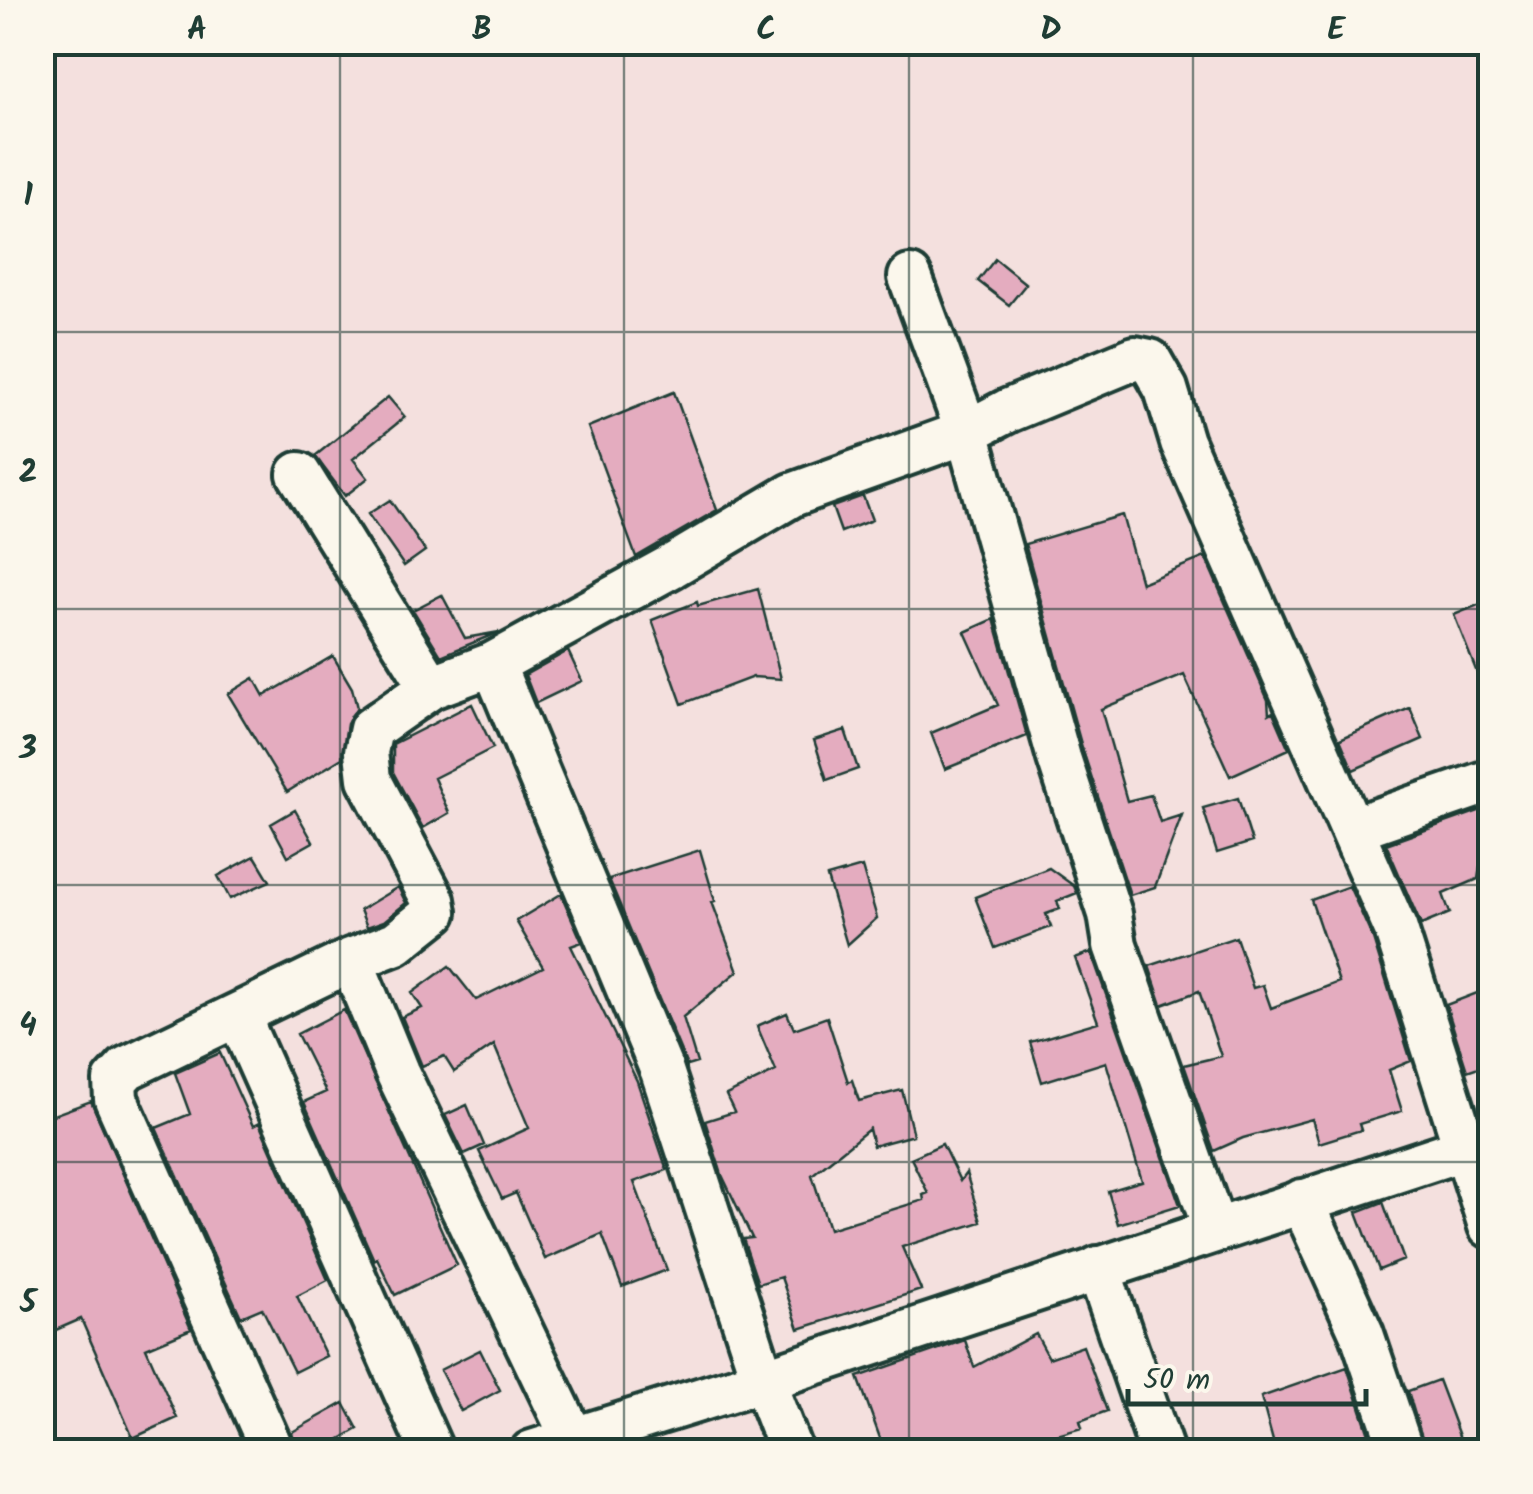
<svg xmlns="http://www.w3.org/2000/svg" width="1533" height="1494" font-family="Kalam,sans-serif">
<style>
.building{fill:#e4acbf;stroke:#1f3d34;stroke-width:2.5}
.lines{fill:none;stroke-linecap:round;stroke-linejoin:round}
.minor-casing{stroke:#1f3d34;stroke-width:50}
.minor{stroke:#fbf7ec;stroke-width:42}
.grid{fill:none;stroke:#1f3d34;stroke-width:2.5;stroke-opacity:0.55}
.neatline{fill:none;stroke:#1f3d34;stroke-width:4}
.grid-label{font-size:32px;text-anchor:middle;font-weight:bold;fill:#1f3d34}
</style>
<rect width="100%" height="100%" fill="#f4e0de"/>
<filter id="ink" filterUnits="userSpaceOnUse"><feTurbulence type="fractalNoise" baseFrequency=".01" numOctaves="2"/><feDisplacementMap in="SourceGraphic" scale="20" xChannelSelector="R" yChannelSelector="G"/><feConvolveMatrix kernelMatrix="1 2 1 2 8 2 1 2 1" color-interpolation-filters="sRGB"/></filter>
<g filter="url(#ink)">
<path class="building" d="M995 259 1026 284 1009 305 978 281Z
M674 392 717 510 636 557 588 427Z
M388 397 405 417 353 459 368 478 345 496 315 456Z
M863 496 872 520 841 532 832 507Z
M390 500 425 551 404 566 368 514Z
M1122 515 1141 583 1205 557 1268 700 1269 714 1273 712 1289 749 1230 776 1184 675 1101 709 1127 801 1151 795 1160 822 1182 815 1155 887 1130 895 1083 751 1025 544Z
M758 589 781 679 753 677 682 704 652 620 697 602 698 606Z
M442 595 465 638 499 632 441 656 413 610Z
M1490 600V703H1489L1454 615Z
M994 619 1027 736 945 769 931 733 998 705 965 632Z
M568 651 582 681 536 703 525 675Z
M333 656 352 688 357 708 347 724 342 758 287 792 228 694 254 678 264 696Z
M472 704 493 748 434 778 449 813 423 828 393 772V744Z
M1410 708 1423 739 1353 770 1340 739Z
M845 730 858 769 827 780 814 740Z
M1238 798 1252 842 1217 853 1203 808Z
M1490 807V850L1482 854 1478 879 1443 894 1450 913 1421 925 1386 844Z
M295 810 313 842 288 856 271 824Z
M700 850 715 901 712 902 738 971 683 1017 697 1063 687 1066 609 879Z
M255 856 270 881 230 899 218 876Z
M862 867 877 918 847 945 827 877Z
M1049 868 1074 886 1077 893 1057 901 1060 909 1046 914 1051 927 995 948 975 897Z
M1349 886 1373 939 1411 1061 1389 1070 1402 1111 1359 1124 1361 1130 1319 1143 1312 1119 1243 1138 1214 1151 1184 1065 1221 1056 1199 991 1162 1005 1149 966 1236 937 1253 988 1263 985 1271 1008 1339 982 1311 900Z
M398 887 406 903 384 921 367 927 360 910Z
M561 894 582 942 571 946 637 1081 667 1170 634 1182 667 1270 622 1287 602 1234 545 1259 516 1193 502 1199 479 1151 529 1128 494 1045 454 1072 444 1056 422 1066 402 1017 422 1008 412 993 449 966 476 1000 543 967 516 921Z
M1091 952 1180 1205 1118 1224 1108 1191 1142 1181 1106 1062 1042 1082 1030 1042 1098 1022 1075 958Z
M1490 988V1063L1467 1071 1446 1005Z
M344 1010 457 1265 395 1295 377 1258 374 1260 304 1102 326 1092 297 1034Z
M787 1013 794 1029 827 1017 848 1082 852 1080 859 1101 902 1090 913 1135 873 1146 869 1129 812 1175 829 1229 924 1200 923 1195 928 1193 911 1158 942 1144 960 1181 966 1173 981 1222 902 1247 921 1290 799 1329 781 1277 758 1284 743 1239 752 1238 722 1175 705 1121 734 1112 726 1095 776 1071 757 1026Z
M220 1053 253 1126 259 1123 328 1280 297 1296 326 1356 294 1372 262 1308 241 1317 156 1128 190 1114 175 1073Z
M91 1101 191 1329 146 1348 177 1418 133 1438 81 1319 42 1336V1119Z
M467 1105 484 1145 464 1154 445 1115Z
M1383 1202 1404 1260 1379 1270 1357 1212Z
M1036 1334 1049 1358 1083 1346 1107 1411 1080 1421 1082 1428 997 1452H885L858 1377 965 1340 974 1367Z
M480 1350 500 1390 461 1411 440 1370Z
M1347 1367 1375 1452H1276L1261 1397Z
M1438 1380 1449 1409 1465 1452H1426L1408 1391Z
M344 1403 358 1429 318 1452H298L292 1432Z"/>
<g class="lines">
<g class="minor-casing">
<path id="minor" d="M910 277 967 432 1059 758 1110 914 1115 945 1215 1230
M299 474 431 687
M493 664 662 1071 763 1380 791 1452
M1352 829 1490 781
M351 960 397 1072 573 1439
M238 1015 432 1452
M1302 1201 1362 1334 1402 1452
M1098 1268 1162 1452
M273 1452 116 1099 115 1081 127 1068 351 960 396 943 435 912 433 900 369 779 366 752 371 729 431 687 493 664 672 566 792 495 967 432 1007 411 1135 358 1150 361 1166 389 1182 442 1396 930 1490 1226
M532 1452 763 1380 1490 1140"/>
</g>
<use href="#minor" class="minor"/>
</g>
</g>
<path class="grid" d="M340 42V1452M624 42V1452M909 42V1452M1193 42V1452M42 332H1490M42 609H1490M42 885H1490M42 1162H1490"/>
<rect width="1533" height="1494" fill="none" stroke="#fbf7ec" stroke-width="110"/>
<path d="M1128 1389v15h238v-15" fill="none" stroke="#1f3d34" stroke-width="5"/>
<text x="1143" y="1389" font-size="30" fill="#1f3d34" stroke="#fbf7ec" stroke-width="8" paint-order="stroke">50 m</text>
<rect x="55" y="55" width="1423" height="1384" class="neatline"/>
<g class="grid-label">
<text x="197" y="39">A</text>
<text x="482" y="39">B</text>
<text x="766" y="39">C</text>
<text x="1051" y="39">D</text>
<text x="1336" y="39">E</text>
<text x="28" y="205">1</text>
<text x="28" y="482">2</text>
<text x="28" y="758">3</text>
<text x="28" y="1035">4</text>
<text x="28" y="1312">5</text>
</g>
</svg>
